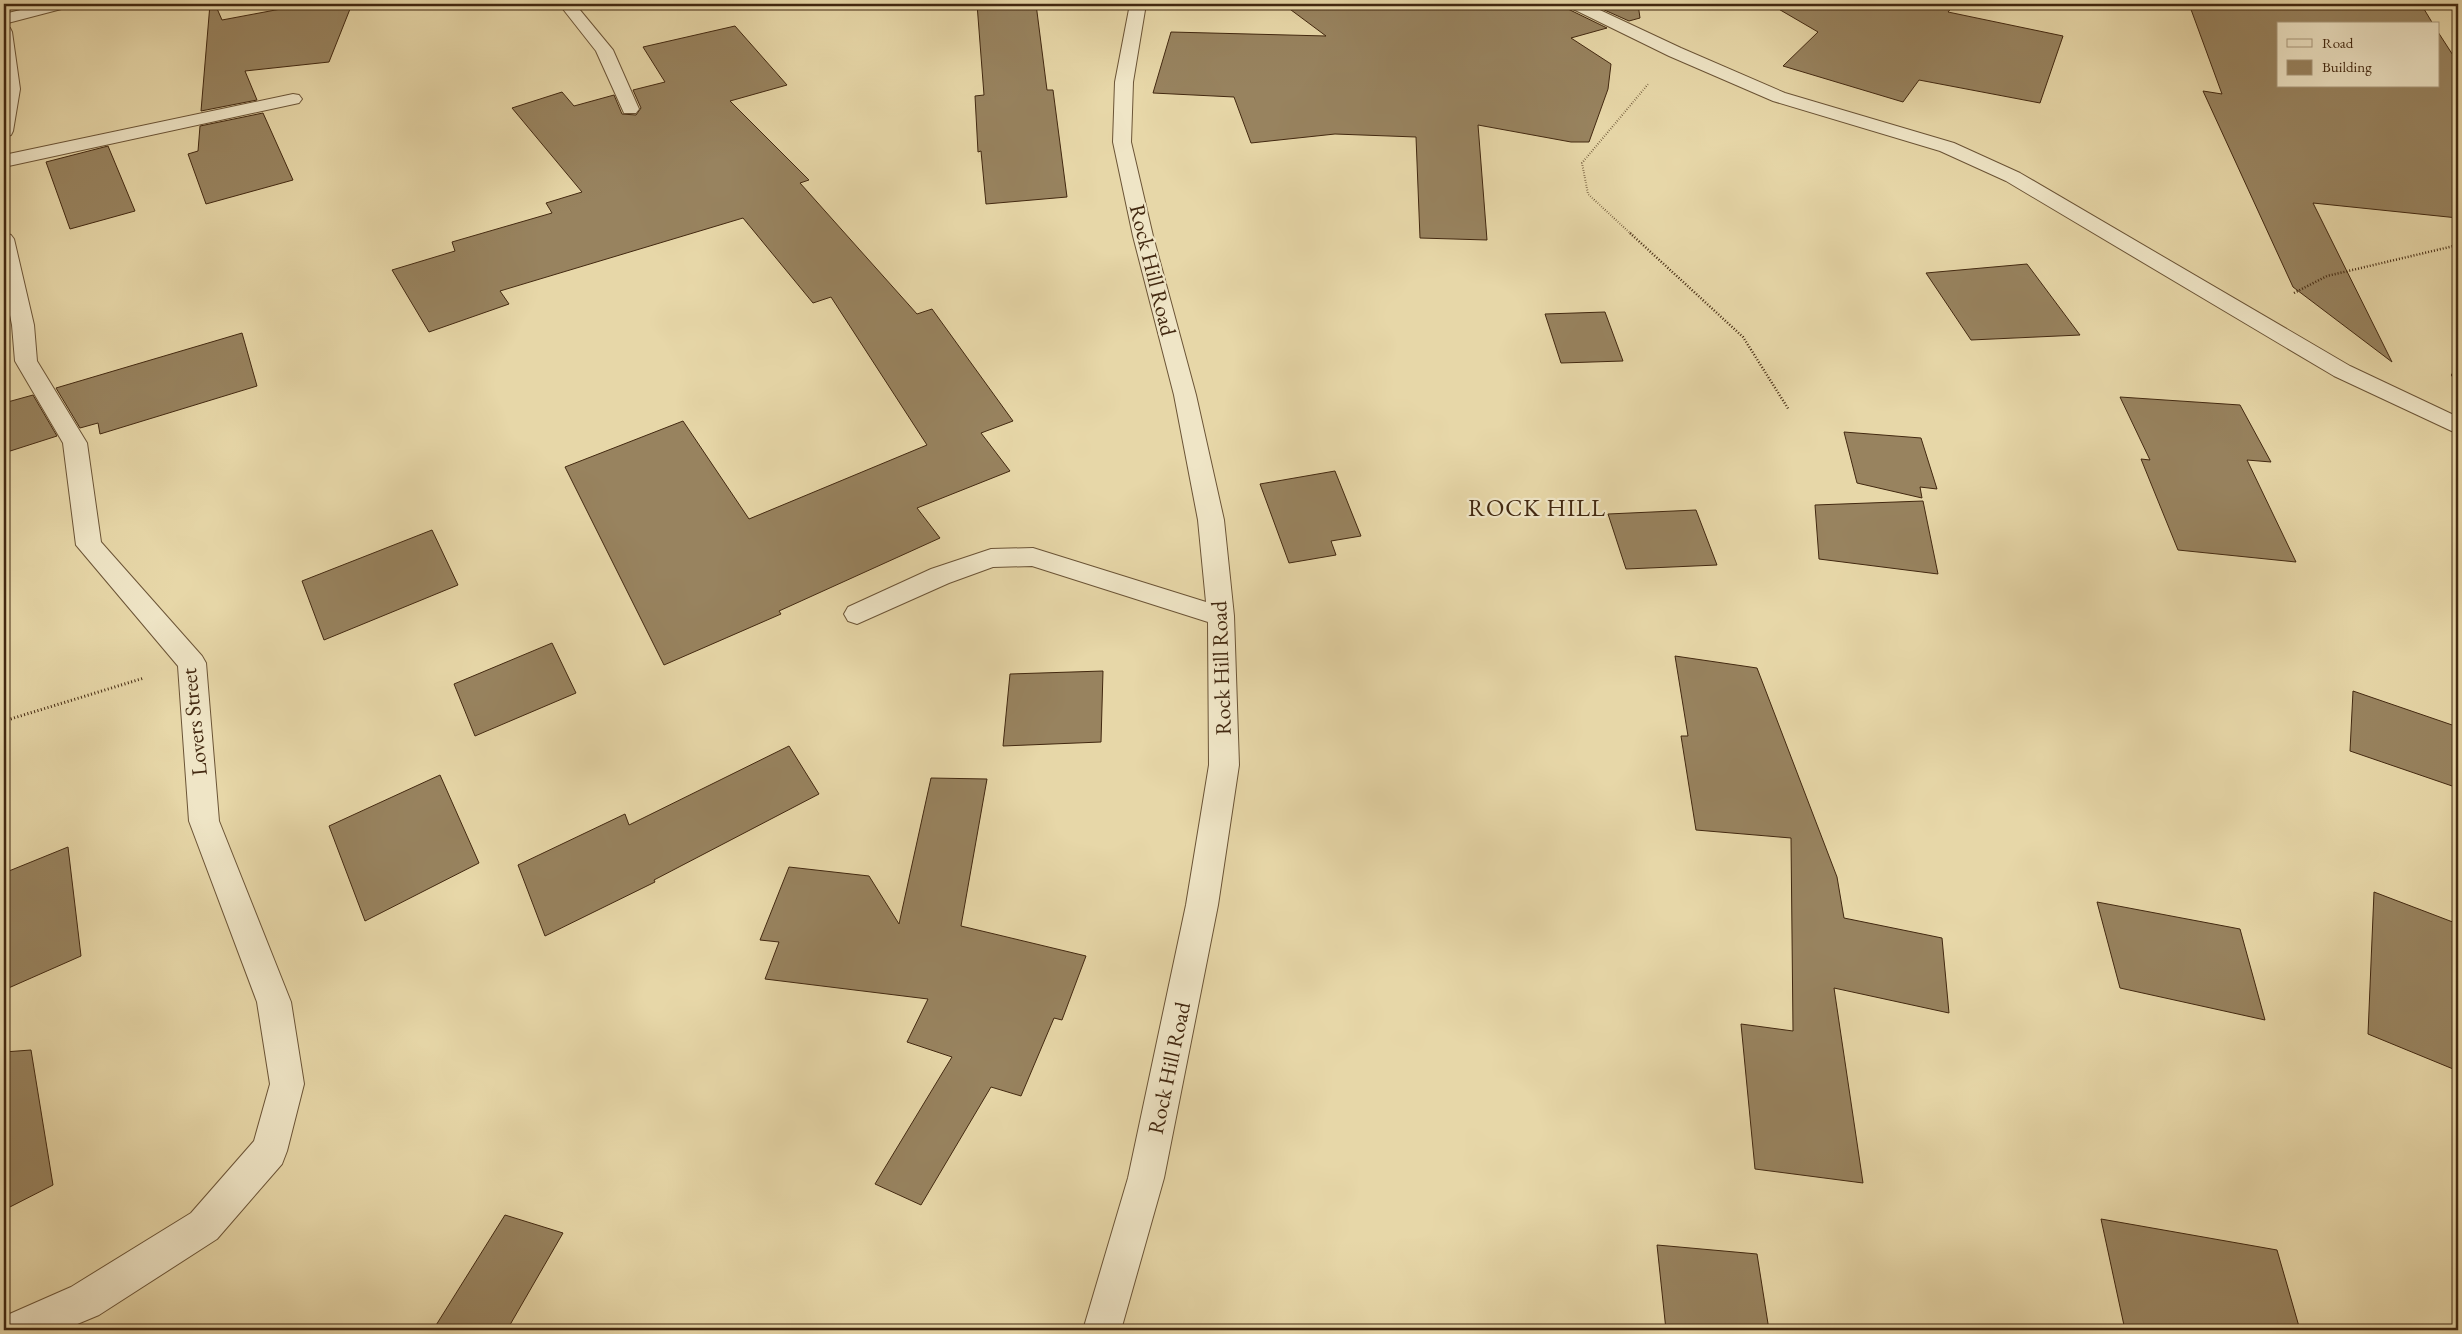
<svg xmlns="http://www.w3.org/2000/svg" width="2462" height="1334" font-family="'EB Garamond',serif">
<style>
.building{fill:#98835f;stroke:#422810}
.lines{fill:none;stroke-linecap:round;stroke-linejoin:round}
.minor-casing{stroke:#6b5436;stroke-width:2}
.path-far2{stroke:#422810;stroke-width:2;stroke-dasharray:0.5 2;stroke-linecap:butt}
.path-far1{stroke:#422810;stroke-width:2.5;stroke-dasharray:1 2;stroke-linecap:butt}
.path{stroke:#422810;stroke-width:3;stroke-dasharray:1 2.5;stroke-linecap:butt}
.minor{fill:#efe5c6;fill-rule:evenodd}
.labels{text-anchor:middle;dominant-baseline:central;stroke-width:4.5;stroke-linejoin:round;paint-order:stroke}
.street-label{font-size:22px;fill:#422810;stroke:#efe5c6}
.neighbourhood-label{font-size:24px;letter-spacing:1px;fill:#422810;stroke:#efe5c6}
</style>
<rect width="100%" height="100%" fill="#e7d7a8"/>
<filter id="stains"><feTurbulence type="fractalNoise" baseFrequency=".004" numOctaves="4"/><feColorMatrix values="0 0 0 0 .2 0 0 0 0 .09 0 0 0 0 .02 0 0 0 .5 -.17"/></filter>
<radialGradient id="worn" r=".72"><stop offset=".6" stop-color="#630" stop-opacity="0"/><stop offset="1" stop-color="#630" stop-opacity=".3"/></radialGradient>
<path class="building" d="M210 4H215L222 20 286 8 287 4H352L329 62 245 71 257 100 201 111Z
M977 4H1036L1047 90H1053L1067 197 986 204 981 151 978 152 975 96 984 95Z
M1283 4H1565L1568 9 1607 28 1571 38 1611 64 1608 89 1589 142H1571L1478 125 1487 240 1420 238 1416 137 1335 134 1251 143 1234 97 1153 93 1171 32 1326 36Z
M1591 4H1638L1640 18 1629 21Z
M1770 4H1955L1948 12 2063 36 2040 103 1919 80 1903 102 1783 66 1818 32Z
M2189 4H2421L2433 24H2278V86H2438V32L2458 63V218L2313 203 2392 362 2293 287 2203 91 2222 94Z
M735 26 787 85 730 101 809 180 800 183 917 314 932 309 1013 421 981 433 1010 471 917 508 940 538 779 611 781 614 664 665 565 467 683 421 749 519 927 445 831 297 813 303 743 218 500 291 509 304 429 332 392 270 455 251 452 242 552 213 546 203 582 192 512 108 562 92 574 106 614 95 622 114 636 115 641 108 633 90 665 82 643 47Z
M263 113 293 180 206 204 188 154 198 151 200 126Z
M108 146 135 211 70 229 46 162Z
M2027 264 2080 335 1971 340 1926 273Z
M1605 312 1623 361 1561 363 1545 314Z
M242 333 257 386 100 434 98 423 80 428 56 388Z
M33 395 57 436 4 453V403Z
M2120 397 2240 405 2271 462 2247 460 2296 562 2178 550 2141 459 2150 460Z
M1844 432 1921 438 1937 489 1920 487 1922 498 1857 483Z
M1335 471 1361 536 1331 541 1336 555 1289 563 1260 484Z
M1923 501 1938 574 1819 559 1815 505Z
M1696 510 1717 565 1626 569 1608 514Z
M432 530 458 585 324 640 302 581Z
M552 643 576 693 475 736 454 684Z
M1675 656 1757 668 1837 877 1844 918 1942 938 1949 1013 1834 988 1863 1183 1755 1169 1741 1024 1793 1031 1791 838 1696 830 1681 736H1688Z
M1103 671 1101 742 1003 746 1010 674Z
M2353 691 2458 727V788L2350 751Z
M789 746 819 794 654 880 655 882 545 936 518 865 625 814 629 825Z
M440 775 479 863 365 921 329 826Z
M931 778 987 779 961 926 1086 956 1062 1020 1054 1018 1021 1096 991 1087 921 1205 875 1184 952 1057 907 1042 928 999 765 979 779 942 760 940 789 867 869 876 899 924Z
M68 847 81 956 4 990V873Z
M2374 892 2458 924V1071L2368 1034Z
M2097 902 2240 929 2265 1020 2120 988Z
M31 1050 53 1185 4 1210V1052Z
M505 1215 563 1233 507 1330H433Z
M2101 1219 2277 1250 2300 1330H2125Z
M1657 1245 1757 1254 1769 1330H1666Z"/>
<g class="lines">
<g class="minor-casing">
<path id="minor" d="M45 4H71L69 7 4 24V14Z
M559 4H575L613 50 639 109 636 113H624L596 51Z
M1130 4H1146L1133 82 1131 142 1153 236 1196 395 1224 520 1234 616 1239 765 1218 905 1164 1178 1121 1330H1083L1128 1178 1186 905 1209 765 1208 622 1032 566 993 567 949 583 857 624 848 621 844 614 848 607 931 569 991 549 1033 548 1206 602 1198 520 1174 395 1133 236 1113 142 1115 82Z
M1567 4H1587L1681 48 1785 93 1954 143 2020 173 2350 366 2458 417V434L2334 376 2006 181 1940 151 1773 101 1669 56 1569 7Z
M4 27 10 28 12 32 20 89 13 131 11 135 4 137Z
M293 94 299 95 302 99 299 103 4 167V155Z
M4 233 11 235 14 239 34 325 37 361 87 443 101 542 202 656 206 663 219 821 291 1002 304 1084 287 1151 282 1164 217 1239 99 1315 63 1330H4L5 1316 71 1287 191 1213 254 1141 270 1084 257 1002 189 821 178 666 76 545 63 443 15 361 12 325 4 285Z"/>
</g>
<path class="path-far2" d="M1631 234 1588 194 1582 163 1649 83"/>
<path class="path-far1" d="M1630 233 1743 337 1789 410
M2294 293 2327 276 2458 245
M2451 375H2458"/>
<path class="path" d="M4 721 144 678"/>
<use href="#minor" class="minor"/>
</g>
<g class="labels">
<g class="street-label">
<text transform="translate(1153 270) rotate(76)">Rock Hill Road</text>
<text transform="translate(1221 668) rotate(-92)">Rock Hill Road</text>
<text transform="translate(194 722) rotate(-96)">Lovers Street</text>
<text transform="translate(1169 1068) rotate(-78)">Rock Hill Road</text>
</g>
<g class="neighbourhood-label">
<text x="1537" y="507">ROCK HILL</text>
</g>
</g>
<rect width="2462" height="1334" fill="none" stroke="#e7d7a8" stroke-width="20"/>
<rect x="5" y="5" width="2452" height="1324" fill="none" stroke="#422810" stroke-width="2.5"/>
<rect x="10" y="10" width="2442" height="1314" fill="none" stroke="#422810"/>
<rect x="2277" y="22" width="162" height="65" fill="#efe5c6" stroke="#aa997d"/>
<rect x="2287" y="39" width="25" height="8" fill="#efe5c6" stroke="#aa997d"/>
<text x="2322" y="48" font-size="15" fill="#422810">Road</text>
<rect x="2287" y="60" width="25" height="15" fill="#98835f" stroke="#aa997d"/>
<text x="2322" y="72" font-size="15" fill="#422810">Building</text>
<rect width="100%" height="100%" filter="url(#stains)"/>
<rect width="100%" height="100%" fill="url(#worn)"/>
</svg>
